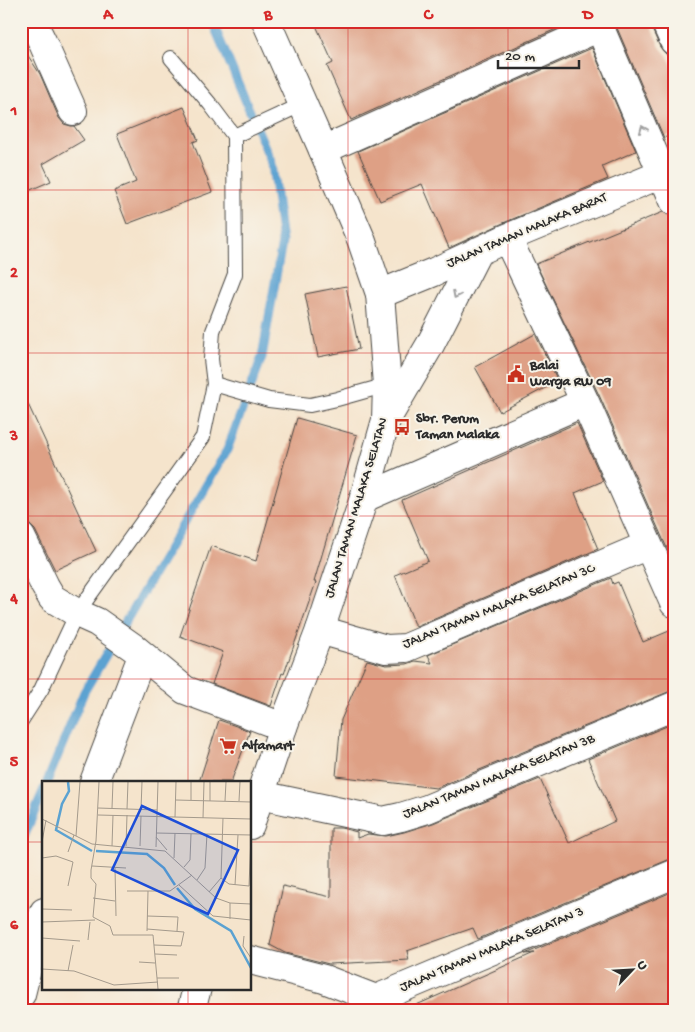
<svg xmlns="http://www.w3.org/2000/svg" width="695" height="1032" font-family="'Gochi Hand',sans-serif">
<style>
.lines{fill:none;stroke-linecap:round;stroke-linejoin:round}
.stream{stroke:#5ba2d1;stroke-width:9}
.building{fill:#dea085}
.lane-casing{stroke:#494743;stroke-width:16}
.street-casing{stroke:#494743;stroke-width:30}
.secondary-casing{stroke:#494743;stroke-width:30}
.lane{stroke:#fff;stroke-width:14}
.street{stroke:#fff;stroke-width:28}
.secondary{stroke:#fff;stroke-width:28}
.oneway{stroke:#a0a0a0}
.grid{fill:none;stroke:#d62828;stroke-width:1;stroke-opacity:0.55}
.labels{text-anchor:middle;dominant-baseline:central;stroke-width:4;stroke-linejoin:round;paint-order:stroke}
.street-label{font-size:14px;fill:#2b2b2b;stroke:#f7f3e8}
.poi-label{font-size:14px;font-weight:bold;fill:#2b2b2b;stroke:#f7f3e8;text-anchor:start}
.inset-river{fill:none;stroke:#5ba2d1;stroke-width:2.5}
.inset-road{fill:none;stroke:#a49a8c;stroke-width:1}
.view{fill:#1d4ed8;fill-opacity:0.15;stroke:#1d4ed8;stroke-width:2.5}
.inset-edge{fill:none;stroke:#2b2b2b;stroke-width:2.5}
.neatline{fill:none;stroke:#d62828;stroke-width:2}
.grid-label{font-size:16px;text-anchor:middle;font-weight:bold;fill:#d62828}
</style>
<rect width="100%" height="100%" fill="#f7f3e8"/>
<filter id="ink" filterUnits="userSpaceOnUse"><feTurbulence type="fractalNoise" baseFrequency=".02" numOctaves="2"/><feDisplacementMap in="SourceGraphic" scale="10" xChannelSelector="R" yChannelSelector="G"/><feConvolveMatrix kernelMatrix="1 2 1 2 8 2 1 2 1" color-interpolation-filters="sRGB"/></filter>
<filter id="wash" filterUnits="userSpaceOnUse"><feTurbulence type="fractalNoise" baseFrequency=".0096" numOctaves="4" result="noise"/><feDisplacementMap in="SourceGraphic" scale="20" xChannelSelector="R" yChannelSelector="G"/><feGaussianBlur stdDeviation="1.12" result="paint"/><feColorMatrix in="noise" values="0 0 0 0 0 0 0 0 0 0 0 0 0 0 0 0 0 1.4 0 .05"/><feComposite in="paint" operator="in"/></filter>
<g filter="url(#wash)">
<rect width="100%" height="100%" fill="#f5e4cc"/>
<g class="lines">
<path class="stream" d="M47 782 84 692 227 450 262 357 282 242 272 164 212 21
M21 844 44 789"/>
</g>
<g id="blocks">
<path class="building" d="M314 21H574L351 120 327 66 333 63Z
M614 21H650L651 27 660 47 665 53 667 55 674 69V133L664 138Z
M21 45 40 74 59 118 64 124 71 126H74L84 140 43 164 51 181 21 194Z
M592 48 636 151 602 166 608 179 501 224 449 248 422 184 380 201 358 151Z
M184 107 198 140 193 142 212 192 127 224 114 191 136 182 117 134Z
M663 212 670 216 674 224V564L599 395 536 264Z
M346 286 359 349 318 357 305 294Z
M535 334 558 381 500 412 475 367Z
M21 389 96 551 55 570 35 530 29 524 21 522Z
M297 418 357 435 314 582H316L284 674 282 673 271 706 212 684 223 652 180 636 211 546 256 561Z
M577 423 603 481 575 493 598 549 416 627 395 575 428 561 402 500Z
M611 578 613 584 618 582 643 642 674 629V691L668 692 436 788 336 776 341 720 367 660 386 665 407 664 415 661 432 663 428 655Z
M219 720 250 731 231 782H199Z
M674 723V859L668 860 478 939 473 928 407 951 409 960 329 964 285 953 270 945 283 886 331 897V828H341L357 832V838L368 834 386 836 404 832 433 823 540 779 569 843 615 821 588 759Z
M674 891V1011H403L534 953 525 954Z"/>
</g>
</g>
<g filter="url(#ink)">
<use href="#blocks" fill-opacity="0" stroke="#494743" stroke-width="1"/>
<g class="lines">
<g class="lane-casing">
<path id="lane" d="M234 136 303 104
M214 384 269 400 310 405 337 399 387 385
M21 721 41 690 77 613 203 437 214 384 211 359 213 331 235 274 234 136 210 104 171 58"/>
</g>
<g class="street-casing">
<path id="street" d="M32 21 42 41 73 111
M597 21 674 201
M665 21 674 41
M323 150 600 27
M507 238 585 402 674 603
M380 294 434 272 507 238 674 169
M386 420 430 345 478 251
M364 498 585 402
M21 537 45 586 52 598 77 613 97 622 134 648 185 690 283 727
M320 630 386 649 406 648 648 545
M94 782 142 656
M260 795 383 821 401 817 427 809 674 706
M250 960 324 979 376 999 674 874
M21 994 37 930 44 912"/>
</g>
<g class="secondary-casing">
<path id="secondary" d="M250 825 283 727 320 630 364 498 386 420 387 385 380 294 361 239 323 150 266 21
M191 1011 197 988"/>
</g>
<use href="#lane" class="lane"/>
<use href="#street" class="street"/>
<use href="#secondary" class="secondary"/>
</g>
<defs><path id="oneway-chevron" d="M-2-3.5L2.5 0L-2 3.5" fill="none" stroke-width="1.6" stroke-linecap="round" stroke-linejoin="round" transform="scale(1.25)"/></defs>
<g class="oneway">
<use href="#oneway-chevron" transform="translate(643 129) rotate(-113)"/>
<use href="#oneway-chevron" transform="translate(456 295) rotate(117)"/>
</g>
</g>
<path class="grid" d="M188 21V782M348 21V1011M508 21V1011M21 190H674M21 353H674M21 516H674M21 679H674M21 842H44M250 842H674M188 988V1011"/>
<defs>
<g id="civic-bare" transform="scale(1.35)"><path d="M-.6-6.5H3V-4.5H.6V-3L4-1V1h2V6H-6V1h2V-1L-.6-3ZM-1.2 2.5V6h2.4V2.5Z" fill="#c8321e" stroke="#f7f3e8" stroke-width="2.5" paint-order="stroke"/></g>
<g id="bus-bare" transform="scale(1.35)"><path d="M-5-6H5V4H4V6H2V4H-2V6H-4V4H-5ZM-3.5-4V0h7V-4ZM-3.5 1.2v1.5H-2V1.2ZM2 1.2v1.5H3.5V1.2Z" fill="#c8321e" stroke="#f7f3e8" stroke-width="2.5" paint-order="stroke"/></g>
<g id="supermarket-bare" transform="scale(1.35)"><path d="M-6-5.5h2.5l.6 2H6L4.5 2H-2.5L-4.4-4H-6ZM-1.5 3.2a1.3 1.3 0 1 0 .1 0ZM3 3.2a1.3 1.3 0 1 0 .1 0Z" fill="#c8321e" stroke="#f7f3e8" stroke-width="2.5" paint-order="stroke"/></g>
</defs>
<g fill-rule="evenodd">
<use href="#civic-bare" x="516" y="374"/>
<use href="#bus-bare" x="402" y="427"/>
<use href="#supermarket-bare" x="228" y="746"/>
</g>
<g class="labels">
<g class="street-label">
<text transform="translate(527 231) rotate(-23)">JALAN TAMAN MALAKA BARAT</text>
<text transform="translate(357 508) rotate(-73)">JALAN TAMAN MALAKA SELATAN</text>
<text transform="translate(499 607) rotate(-22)">JALAN TAMAN MALAKA SELATAN 3C</text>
<text transform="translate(499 777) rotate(-22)">JALAN TAMAN MALAKA SELATAN 3B</text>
<text transform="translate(492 950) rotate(-23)">JALAN TAMAN MALAKA SELATAN 3</text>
</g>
<g class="poi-label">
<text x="530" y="366">Balai<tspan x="530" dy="16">Warga RW 09</tspan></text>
<text x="416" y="419">Sbr. Perum<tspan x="416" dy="16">Taman Malaka</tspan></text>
<text x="242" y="746">Alfamart</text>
</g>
</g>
<g transform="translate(42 781)">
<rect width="209" height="209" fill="#f5e4cc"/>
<path class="inset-river" d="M26 1 27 10 20 23 14 49 50 70M54 70 105 73 122 87 133 104M135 107 153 128 189 150 209 187"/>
<path class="inset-road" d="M57 1 54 60 49 89V97L54 103 51 136 68 145 71 154H111L116 208M134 19 209 21M149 19V1M168 20V1M183 20 184 1M197 20 198 1M56 27 115 29M70 27 71 1M85 28 86 1M99 28 100 1M56 34 209 38M133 36 134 1M161 37 162 1M0 38 50 63 123 70 174 117 188 122 209 123M114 52 209 54 207 105M34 55 38 1M114 56 125 69M0 61 4 39M70 65 71 34M84 65 85 34M98 65 99 35M114 66 116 1M26 71 32 54M0 77 14 75 31 81 26 105M132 77 133 52M50 85 84 87M142 86 148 79 149 53M73 87 74 135M179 97 187 103 207 105M155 99 163 87 165 53M137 104 171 135 209 139M193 104 196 54M85 110H128L150 94M167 111 179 97 181 37M51 117 73 120M188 122V138M0 128 30 129M105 135 136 136 135 150M0 141 53 139M105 148 142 151 139 165 112 164M105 150 106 110M202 155 201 165 209 177M0 157 38 160M46 159 48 141M113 173 135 174M97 181 113 182M0 188 32 190 72 204 116 201M26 190 31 164M115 197H137"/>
<path class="view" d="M100 25 196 69 166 133 70 89Z"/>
<rect width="209" height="209" class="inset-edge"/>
</g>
<rect width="695" height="1032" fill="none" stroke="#f7f3e8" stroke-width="55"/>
<g transform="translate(632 970) rotate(65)" stroke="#f7f3e8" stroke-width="4" paint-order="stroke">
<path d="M0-4L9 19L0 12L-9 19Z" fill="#2b2b2b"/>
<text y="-8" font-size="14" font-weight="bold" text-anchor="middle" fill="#2b2b2b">U</text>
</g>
<path d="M498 60v8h81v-8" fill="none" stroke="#2b2b2b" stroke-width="2.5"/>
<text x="505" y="60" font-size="15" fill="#2b2b2b" stroke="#f7f3e8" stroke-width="4" paint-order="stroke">20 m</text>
<rect x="28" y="28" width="640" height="976" class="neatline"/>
<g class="grid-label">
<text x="108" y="19">A</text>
<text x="268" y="19">B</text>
<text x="428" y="19">C</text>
<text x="588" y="19">D</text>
<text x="14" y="115">1</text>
<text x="14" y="277">2</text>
<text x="14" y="440">3</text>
<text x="14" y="603">4</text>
<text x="14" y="766">5</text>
<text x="14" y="929">6</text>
</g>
</svg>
